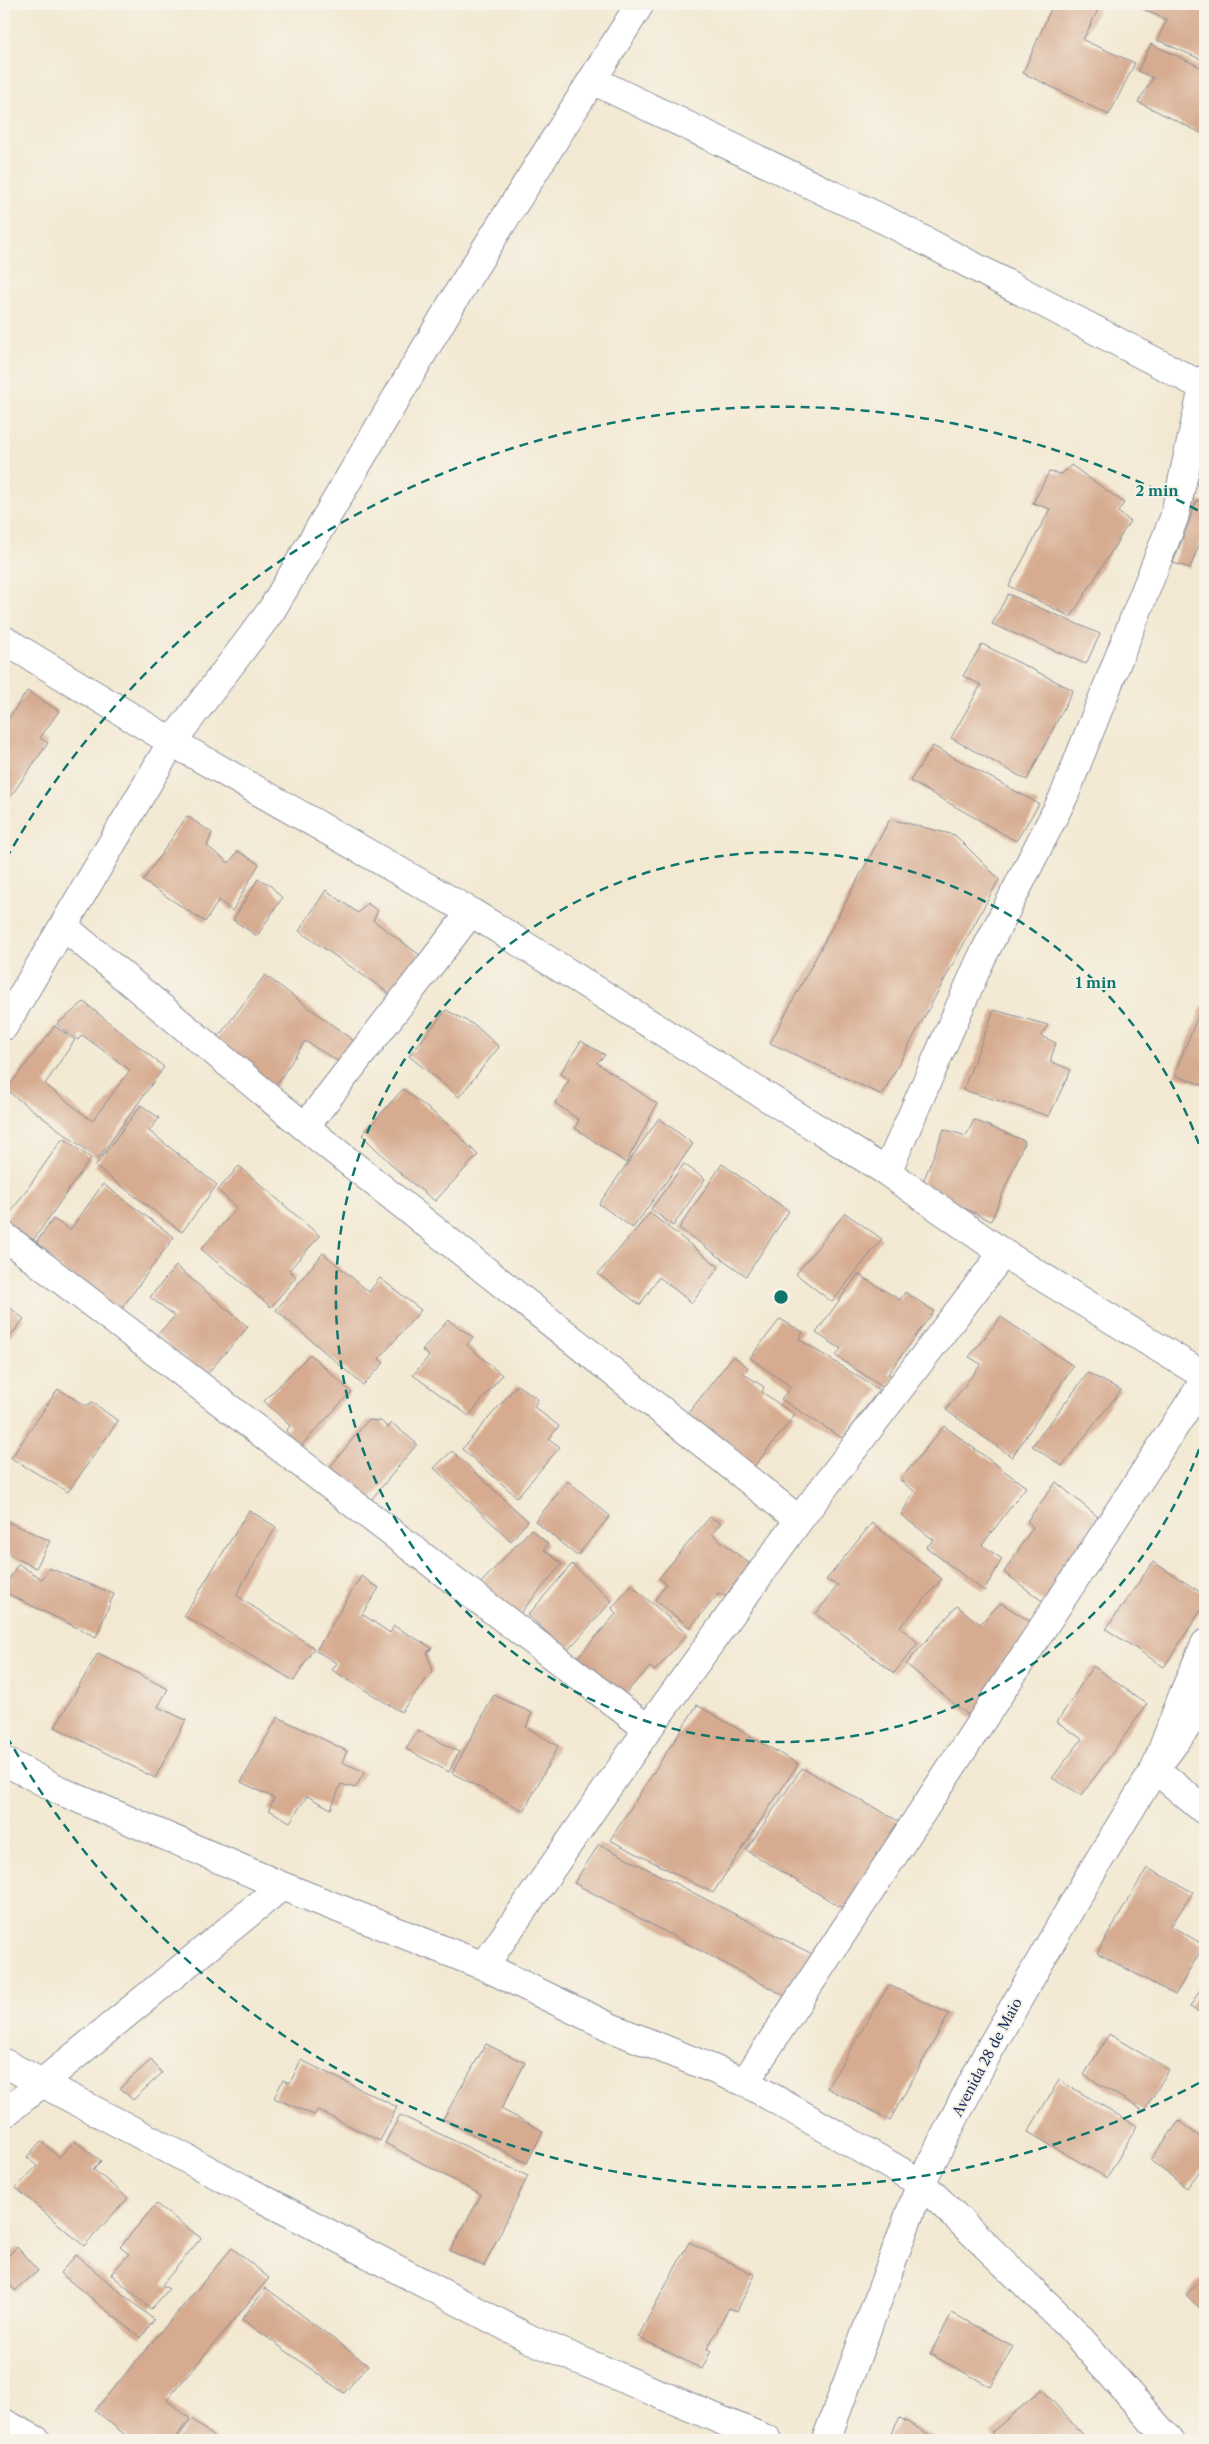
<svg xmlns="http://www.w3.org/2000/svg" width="1209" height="2444" font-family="'Libre Caslon Text',serif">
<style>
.building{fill:#d6ab90}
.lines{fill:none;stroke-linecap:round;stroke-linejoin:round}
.minor-casing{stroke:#878c98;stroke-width:30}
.minor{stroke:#fff;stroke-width:28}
.ring{fill:none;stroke:#0f766e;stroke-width:2.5;stroke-dasharray:9 6}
.labels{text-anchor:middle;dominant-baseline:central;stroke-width:4;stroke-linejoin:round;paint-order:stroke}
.street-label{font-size:14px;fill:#1b2f5e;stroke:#f7f3e8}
.centre{fill:#0f766e;stroke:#f7f3e8;stroke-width:2.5}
.ring-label{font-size:15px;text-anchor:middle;font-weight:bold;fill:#0f766e;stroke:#f7f3e8;stroke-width:4;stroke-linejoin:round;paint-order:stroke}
</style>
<rect width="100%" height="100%" fill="#f7f3e8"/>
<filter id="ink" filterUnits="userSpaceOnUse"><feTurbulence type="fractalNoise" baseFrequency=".02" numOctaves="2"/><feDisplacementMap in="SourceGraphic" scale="10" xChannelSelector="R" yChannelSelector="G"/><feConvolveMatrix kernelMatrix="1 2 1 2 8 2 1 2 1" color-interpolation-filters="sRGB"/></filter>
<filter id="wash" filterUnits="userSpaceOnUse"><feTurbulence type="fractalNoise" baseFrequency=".0096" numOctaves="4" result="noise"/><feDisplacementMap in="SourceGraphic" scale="20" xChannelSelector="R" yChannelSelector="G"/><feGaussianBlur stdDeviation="1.12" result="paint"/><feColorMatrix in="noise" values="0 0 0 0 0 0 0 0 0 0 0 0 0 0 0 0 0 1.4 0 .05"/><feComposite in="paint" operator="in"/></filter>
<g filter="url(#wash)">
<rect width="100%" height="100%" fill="#f3e9d3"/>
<g id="blocks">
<path class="building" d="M1053 4H1101L1083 40 1135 63 1109 115 1023 73Z
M1131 4H1205V61L1157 40 1167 20Z
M1151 44 1205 69V130L1203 134 1138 102 1153 78 1138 71Z
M1071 465 1124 503 1118 512 1130 521 1071 617 1009 586 1050 509 1033 503 1049 472 1062 474Z
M1197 500 1205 503V530L1190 568 1173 563Z
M1008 594 1100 634 1086 664 992 624Z
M982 644 1073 690 1027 780 951 738 981 685 963 676Z
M27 691 59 711 40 738 48 743 8 800 4 797V725Z
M933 746 1039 804 1016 841 910 781Z
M187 816 212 833 207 846 229 863 238 851 259 864 232 911 219 900 205 922 143 881Z
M890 819 955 835 999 879 882 1095 770 1043Z
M258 879 269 884 282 898 257 936 233 920Z
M326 890 358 913 367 903 378 911 373 920 421 956 393 996 299 931Z
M265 975 354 1041 341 1063 305 1041 275 1087 215 1041Z
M84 1002 164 1067 98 1159 6 1090 55 1026 75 1040 45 1084 92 1121 130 1070 82 1035 78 1040 57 1024Z
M1202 1006 1205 1007V1086L1174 1075Z
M446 1010 476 1026 499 1047 459 1097 409 1056Z
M994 1010 1048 1025 1041 1036 1056 1043 1050 1061 1071 1070 1049 1116 963 1090Z
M581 1041 605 1055 597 1063 657 1104 626 1163 575 1128 579 1120 555 1103 569 1080 560 1074Z
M403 1089 444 1121 478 1155 435 1201 402 1175 362 1135Z
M141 1105 159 1118 149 1131 217 1185 182 1232 95 1166Z
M659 1118 693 1144 633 1228 599 1204Z
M974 1120 1025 1141 991 1221 921 1187 944 1129 966 1136Z
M63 1138 91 1158 29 1246 4 1226V1222Z
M684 1164 705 1179 673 1226 651 1209Z
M722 1164 789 1211 746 1276 679 1228Z
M239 1166 320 1236 289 1270 296 1277 271 1307 201 1249 237 1208 218 1190Z
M103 1184 174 1237 119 1312 33 1247 53 1219 70 1230Z
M650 1213 719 1267 692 1303 659 1277 640 1305 598 1274Z
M845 1213 882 1239 832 1302 796 1274Z
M323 1253 369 1292 380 1278 421 1310 379 1359 384 1363 363 1385 276 1310Z
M176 1266 248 1327 206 1375 157 1335 175 1316 150 1297Z
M858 1274 900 1300 905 1292 934 1311 888 1374 895 1377 885 1389 836 1356 841 1349 816 1333Z
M4 1303 24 1319 4 1344Z
M1001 1317 1073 1366 1012 1457 946 1410 981 1364 969 1357Z
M780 1319 803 1332 799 1339 879 1390 842 1438 781 1399 791 1387 750 1358Z
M448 1320 473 1337 467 1345 502 1375 469 1416 413 1375 429 1356 422 1350Z
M310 1354 351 1392 301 1446 286 1431 290 1426 264 1401Z
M733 1356 748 1367 744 1374 764 1387 762 1392 795 1415 749 1473 682 1421Z
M1088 1373 1121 1390 1062 1466 1032 1446Z
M517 1385 538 1399 534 1407 559 1426 549 1439 560 1447 517 1497 462 1449Z
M58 1389 86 1406 92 1402 118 1421 68 1492 11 1458Z
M368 1420 381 1421 388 1428 392 1423 417 1444 371 1500 330 1467Z
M944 1426 1026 1487 982 1545 1002 1559 984 1591 926 1547 934 1540 901 1515 914 1491 900 1480Z
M452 1451 528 1521 511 1541 434 1468Z
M568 1481 610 1516 577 1556 535 1521Z
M1056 1482 1104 1522 1051 1608 1004 1572 1033 1527 1027 1521Z
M249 1510 276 1527 236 1595 314 1648 294 1681 184 1616Z
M710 1517 721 1523 712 1534 750 1564 725 1596 719 1593 690 1628 655 1600 666 1584 659 1578Z
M4 1520 50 1541 36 1568 4 1552Z
M872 1523 942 1579 900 1627 918 1643 894 1673 816 1614 838 1585 826 1580Z
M531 1529 548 1544 544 1550 562 1564 517 1617 480 1584Z
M1153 1562 1205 1595V1604L1164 1667 1106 1629Z
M18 1564 42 1579 49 1568 114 1594 96 1637 4 1592V1588Z
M572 1564 612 1601 567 1651 528 1615Z
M361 1576 379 1588 362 1614 390 1633 394 1626 432 1648 427 1653 433 1671 401 1712 332 1670 337 1663 316 1651Z
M631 1585 687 1634 655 1671 650 1667 622 1697 576 1659 616 1614 612 1608Z
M1001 1603 1036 1625 973 1719 906 1664 957 1606 980 1624Z
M98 1653 168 1689 158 1707 186 1720 155 1778 55 1727Z
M1093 1666 1147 1704 1082 1795 1052 1778 1082 1739 1057 1722Z
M494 1695 532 1713 526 1727 558 1746 524 1811 452 1773Z
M697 1705 798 1764 713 1893 610 1840Z
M278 1717 347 1751 342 1762 365 1772 355 1788 341 1784 331 1809 307 1796 290 1822 269 1810 274 1798 241 1782Z
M418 1730 459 1752 449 1772 406 1749Z
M802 1768 902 1823 847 1911 746 1850Z
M599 1844 812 1954 785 1996 574 1883Z
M1147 1868 1193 1892 1171 1926 1204 1945 1175 1995 1097 1953Z
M1205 1981V2015L1190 2007Z
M889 1985 949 2014 890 2120 827 2088Z
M1109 2034 1169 2070 1144 2111 1084 2075Z
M486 2044 525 2063 501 2109 543 2131 527 2163 443 2119Z
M151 2060 162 2073 133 2100 120 2088Z
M301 2060 397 2107 380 2141 318 2110 314 2115 274 2098 283 2080 290 2083Z
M1059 2080 1137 2126 1107 2178 1028 2132Z
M400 2115 528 2176 484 2266 450 2251 481 2195 385 2143Z
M1179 2121 1205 2141V2164L1187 2188 1150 2160Z
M41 2141 59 2157 75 2141 101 2161 93 2169 128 2198 84 2246 16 2188 37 2166 27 2157Z
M156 2204 201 2238 162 2285 169 2289 151 2309 111 2274 129 2254 120 2247Z
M689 2242 755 2275 737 2311 729 2308 707 2349 711 2351 702 2369 638 2337Z
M17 2247 38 2271 15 2291 4 2277V2260Z
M232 2248 269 2278 167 2400 190 2419 173 2440H131L95 2410Z
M76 2255 154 2320 141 2338 60 2273Z
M1205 2275V2313L1186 2295Z
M266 2288 368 2365 344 2393 242 2319Z
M952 2313 1013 2346 991 2387 930 2354Z
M1042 2389 1087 2440H998L991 2433Z
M900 2418 939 2440H887Z
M192 2419 217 2440H175Z"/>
</g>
</g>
<g filter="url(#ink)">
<use href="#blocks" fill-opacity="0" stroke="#878c98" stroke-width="1"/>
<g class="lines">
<g class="minor-casing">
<path id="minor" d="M592 80 889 222 1202 386
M4 640 172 742 471 912 887 1172 1003 1253 1205 1376
M63 926 305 1127 799 1520
M4 1026 172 742 271 611 461 288 640 4
M305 1127 471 912
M887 1172 980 961 1064 796 1174 518 1205 379
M4 1236 648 1729
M1205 1644 1183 1695 1155 1769 1205 1811
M4 1761 63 1792 282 1886 484 1966 612 2028 745 2082 921 2183 1069 2326 1169 2440
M484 1966 648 1729 799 1520 1003 1253
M4 2063 530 2339 768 2440
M745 2082 1205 1380
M4 2114 282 1886
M4 2423 36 2440
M826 2440 921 2183 988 2052 1088 1878 1155 1769 1205 1702"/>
</g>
<use href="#minor" class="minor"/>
</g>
</g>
<g class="ring">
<path d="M1204 1435A445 445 0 1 1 1204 1159"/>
<path d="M1199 2083A890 890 0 0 1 6 1735M6 859A890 890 0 0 1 1199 511"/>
</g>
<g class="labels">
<g class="street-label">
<text transform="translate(987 2057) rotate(-62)">Avenida 28 de Maio</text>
</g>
</g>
<circle cx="781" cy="1297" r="8" class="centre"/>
<g class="ring-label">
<text x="1157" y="496">2 min</text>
<text x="1096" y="988">1 min</text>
</g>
<rect width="1209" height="2444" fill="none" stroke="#f7f3e8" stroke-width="20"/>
</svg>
